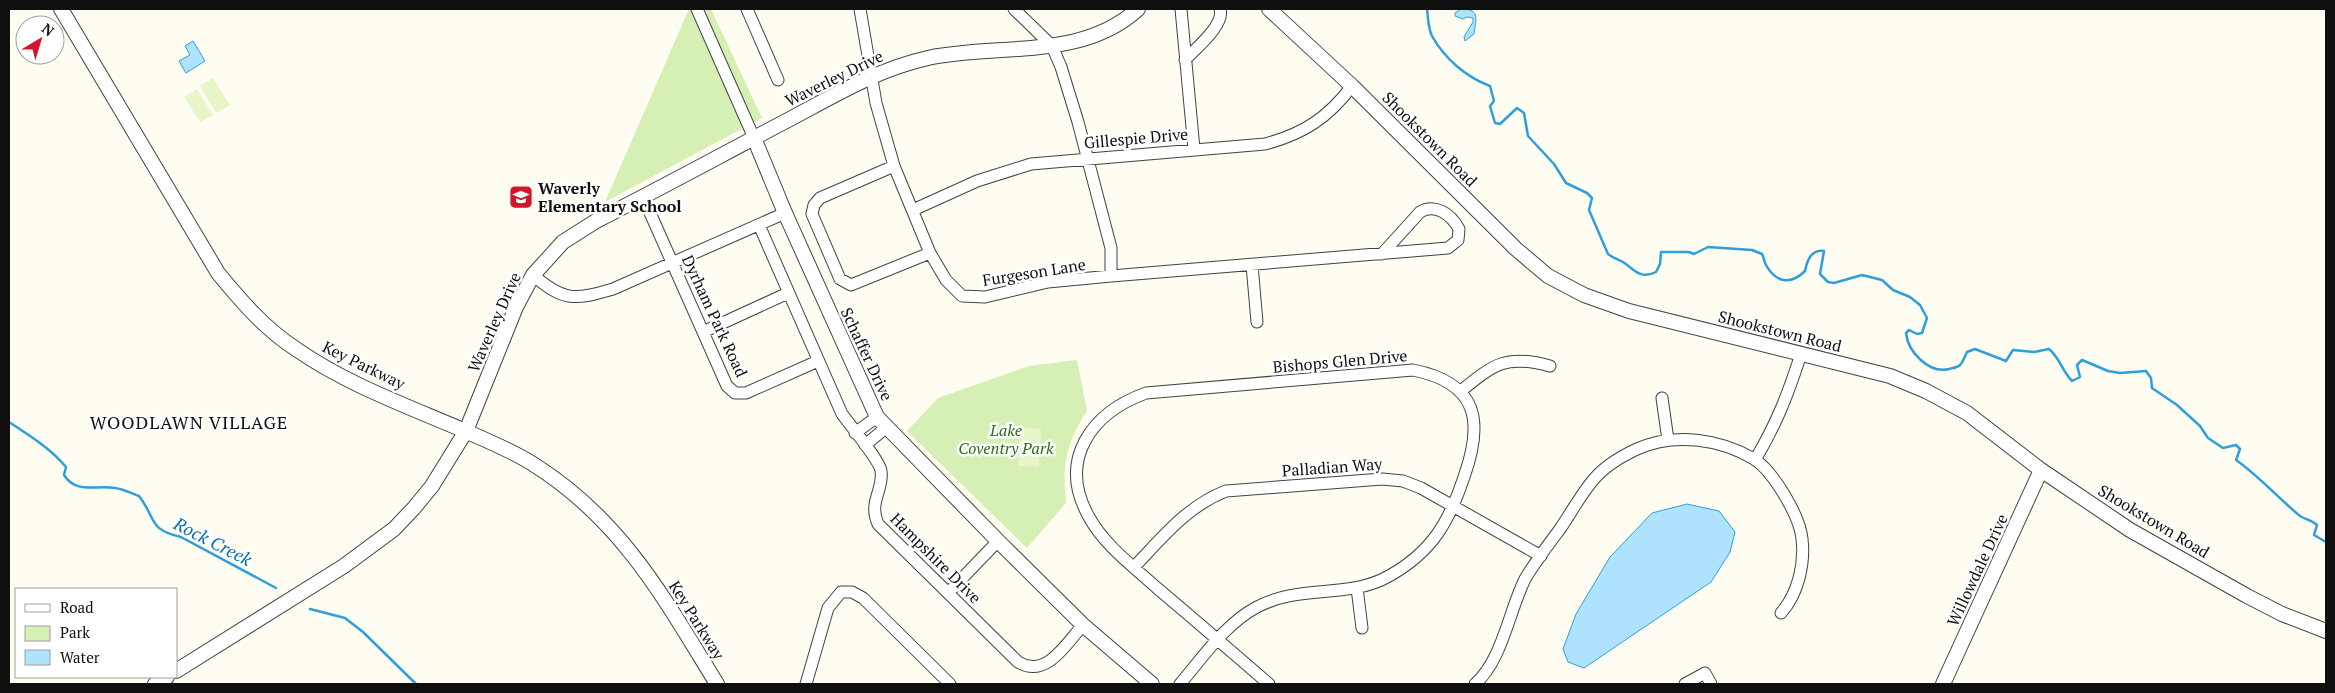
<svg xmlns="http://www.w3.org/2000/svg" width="2335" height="693" font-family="'PT Serif',serif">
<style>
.green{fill:#d6efb5}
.pitch{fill:#e7f5c8}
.water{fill:#afe3fd;stroke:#2e9fdc}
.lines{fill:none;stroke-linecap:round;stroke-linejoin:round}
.stream{stroke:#2e9fdc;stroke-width:2.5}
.minor-casing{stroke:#424242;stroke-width:13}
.tertiary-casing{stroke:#424242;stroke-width:16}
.minor{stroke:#fff;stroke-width:11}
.tertiary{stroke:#fff;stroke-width:14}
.labels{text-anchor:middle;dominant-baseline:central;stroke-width:5;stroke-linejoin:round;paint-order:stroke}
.street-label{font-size:16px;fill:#0f0f0f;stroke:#fff}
.poi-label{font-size:16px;font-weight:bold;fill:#0f0f0f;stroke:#fff;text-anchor:start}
.park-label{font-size:16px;font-style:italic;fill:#2d6f17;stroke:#fff}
.neighbourhood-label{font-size:18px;letter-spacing:1px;fill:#0f0f0f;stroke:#fff}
.water-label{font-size:18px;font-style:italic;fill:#096fb0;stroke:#fff}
</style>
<rect width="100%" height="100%" fill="#fffcf1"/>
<path class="green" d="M689 9H711L762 118 605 202Z
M1077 360 1087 411C1066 443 1062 465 1066 503L1027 548 907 431 938 398 1029 366Z"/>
<path class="pitch" d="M213 78 230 105 216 113 200 86Z
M197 89 213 115 200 122 184 97Z
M1020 427 1041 429 1039 467 1018 466Z"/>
<path class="water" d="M1461 9C1482 9 1475 21 1474 34L1465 41 1464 37 1473 22V18L1467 17 1463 19 1455 16V13Z
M193 41 205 61 186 73 179 61 190 55 185 46Z
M1687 504 1719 511 1735 532 1730 552 1711 582 1584 668 1568 662 1563 649 1576 614 1610 557 1652 513Z"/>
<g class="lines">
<path class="stream" d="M1427 9C1428 17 1428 28 1432 36 1445 59 1466 77 1490 86L1494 101 1490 106 1495 123 1500 124 1517 108 1524 113 1528 136 1554 164 1566 183 1587 193 1592 198 1589 210 1608 254C1613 258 1618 259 1623 262 1634 269 1640 280 1656 272L1660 264 1661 252H1689L1694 254 1708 247 1752 250 1762 254C1764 257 1764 262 1766 265 1776 283 1791 285 1805 271 1807 260 1812 249 1824 251L1820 274 1828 282 1834 283 1862 275 1882 280 1893 290 1910 297 1920 305 1927 318 1922 333 1917 334 1909 330 1906 333C1908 352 1929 374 1949 369 1952 368 1957 368 1960 365 1963 362 1965 356 1967 352L1975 349 2006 361 2013 350 2034 352 2049 349C2060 358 2062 371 2072 381L2080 377 2077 365 2082 360 2108 371 2120 373 2146 371 2151 378 2152 388 2177 405 2200 426 2208 438 2223 448 2236 445 2240 449 2236 460C2259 476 2278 498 2300 516 2306 520 2312 520 2317 525L2314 535 2326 542
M9 422C30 436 50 448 66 467L64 475C76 494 95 485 115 488 123 489 131 493 139 496 157 519 147 529 181 537L276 588
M310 609 345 618 363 632 416 684"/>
<g class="minor-casing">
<path id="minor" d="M697 9 754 138
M747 9 778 80
M860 9 876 103 894 166 930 253 946 280 962 296 985 297 1048 282 1111 276 1448 248 1458 240 1459 229C1451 214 1435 203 1420 212L1382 254
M1014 9 1052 46 1061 67 1078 122 1111 248V276
M1181 9 1194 149
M1185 60C1196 48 1225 25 1220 9
M894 166 820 198 814 205 812 214 840 279 851 285 930 253
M643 197 727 386 735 393H746L818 361
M913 210 977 181 1031 164 1265 144C1303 134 1328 118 1352 86
M759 225 842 414C850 425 880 461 881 471 884 490 868 502 878 524L1018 662C1046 679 1066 644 1083 625
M1252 265 1257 322
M533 275C564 302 575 300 613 289L785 213
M703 332 788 293
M1461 391C1494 364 1506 354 1550 366
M1662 398 1668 440
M855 433 877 417
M865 445 887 427
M1755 460C1777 423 1788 394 1801 354
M1134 567C1162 538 1187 506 1226 491L1382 479 1403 481 1421 488 1541 556
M1357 588 1362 628
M948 593 998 541
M806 684 828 608 841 592H852L863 598 950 684
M1180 684C1203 657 1225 624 1257 607 1300 584 1349 599 1389 576 1432 552 1449 522 1464 477 1484 421 1478 383 1413 370L1146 393C1091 413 1057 460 1089 517 1104 545 1134 567 1157 588 1195 620 1232 652 1269 684
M1475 684C1502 661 1509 611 1525 579 1535 562 1548 545 1560 529 1571 513 1581 494 1594 479 1605 466 1622 456 1637 449 1674 432 1720 439 1754 459 1773 471 1800 516 1802 539 1805 564 1798 594 1781 613
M1685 684 1705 673 1711 684"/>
</g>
<g class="tertiary-casing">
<path id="tertiary" d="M61 9 218 273C241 301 265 329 296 349 349 386 413 408 472 434 493 443 514 452 533 464 622 520 664 598 717 684
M1269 9 1352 86 1516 249 1548 276 1584 295 1629 311 1890 376 1926 391 1967 413 2041 470 2130 530 2247 596 2282 614 2326 631
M754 138 785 213 877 417 998 541 1083 625 1152 684
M176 671 344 566 394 529 414 508 432 486 466 431 516 307 533 275 563 242 596 221C661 188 725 153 790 119 835 95 878 69 928 58 998 43 1081 61 1138 9
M155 684 167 677
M1943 684 2041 470"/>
</g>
<use href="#minor" class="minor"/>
<use href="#tertiary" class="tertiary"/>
</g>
<defs>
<g id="school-square" transform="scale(1.25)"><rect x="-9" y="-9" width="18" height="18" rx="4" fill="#d01628" stroke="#fff"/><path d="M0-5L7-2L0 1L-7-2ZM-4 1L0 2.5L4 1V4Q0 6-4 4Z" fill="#fff"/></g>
</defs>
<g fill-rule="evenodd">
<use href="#school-square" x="521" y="197"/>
</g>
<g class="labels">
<g class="street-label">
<text transform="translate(834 78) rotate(-26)">Waverley Drive</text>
<text transform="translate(1136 138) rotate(-5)">Gillespie Drive</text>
<text transform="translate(1430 139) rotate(45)">Shookstown Road</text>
<text transform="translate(1034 272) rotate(-9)">Furgeson Lane</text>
<text transform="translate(715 316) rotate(65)">Dyrham Park Road</text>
<text transform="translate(494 322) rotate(-66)">Waverley Drive</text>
<text transform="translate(1780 331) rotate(14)">Shookstown Road</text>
<text transform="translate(867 354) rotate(65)">Schaffer Drive</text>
<text transform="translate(1340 361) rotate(-5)">Bishops Glen Drive</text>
<text transform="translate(364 365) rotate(26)">Key Parkway</text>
<text transform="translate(1332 467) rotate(-4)">Palladian Way</text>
<text transform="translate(2154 521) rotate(31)">Shookstown Road</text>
<text transform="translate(936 558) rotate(45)">Hampshire Drive</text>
<text transform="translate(1977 570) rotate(-65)">Willowdale Drive</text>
<text transform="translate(697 620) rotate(58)">Key Parkway</text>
</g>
<g class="poi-label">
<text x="538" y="188">Waverly<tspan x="538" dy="18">Elementary School</tspan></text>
</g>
<g class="park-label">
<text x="1006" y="430">Lake<tspan x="1006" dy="18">Coventry Park</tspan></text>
</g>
<g class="neighbourhood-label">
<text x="189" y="422">WOODLAWN VILLAGE</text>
</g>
<g class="water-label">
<text transform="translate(213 541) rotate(27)">Rock Creek</text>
</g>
</g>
<rect width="2335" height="693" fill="none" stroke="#0f0f0f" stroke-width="20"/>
<rect x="15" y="588" width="162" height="90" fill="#ffffff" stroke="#9f9f9f"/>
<rect x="25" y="604" width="25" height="8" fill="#ffffff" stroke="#9f9f9f"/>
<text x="60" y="613" font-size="15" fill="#0f0f0f">Road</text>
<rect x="25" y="626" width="25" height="15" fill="#d6efb5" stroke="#9f9f9f"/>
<text x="60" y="638" font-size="15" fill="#0f0f0f">Park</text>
<rect x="25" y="650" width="25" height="15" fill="#afe3fd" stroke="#9f9f9f"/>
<text x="60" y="663" font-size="15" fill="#0f0f0f">Water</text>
<g transform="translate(40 40) rotate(38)"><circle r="24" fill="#ffffff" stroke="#9f9f9f"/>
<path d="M0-4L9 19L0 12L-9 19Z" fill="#d01628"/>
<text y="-8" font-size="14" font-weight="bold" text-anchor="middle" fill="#0f0f0f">N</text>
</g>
</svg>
